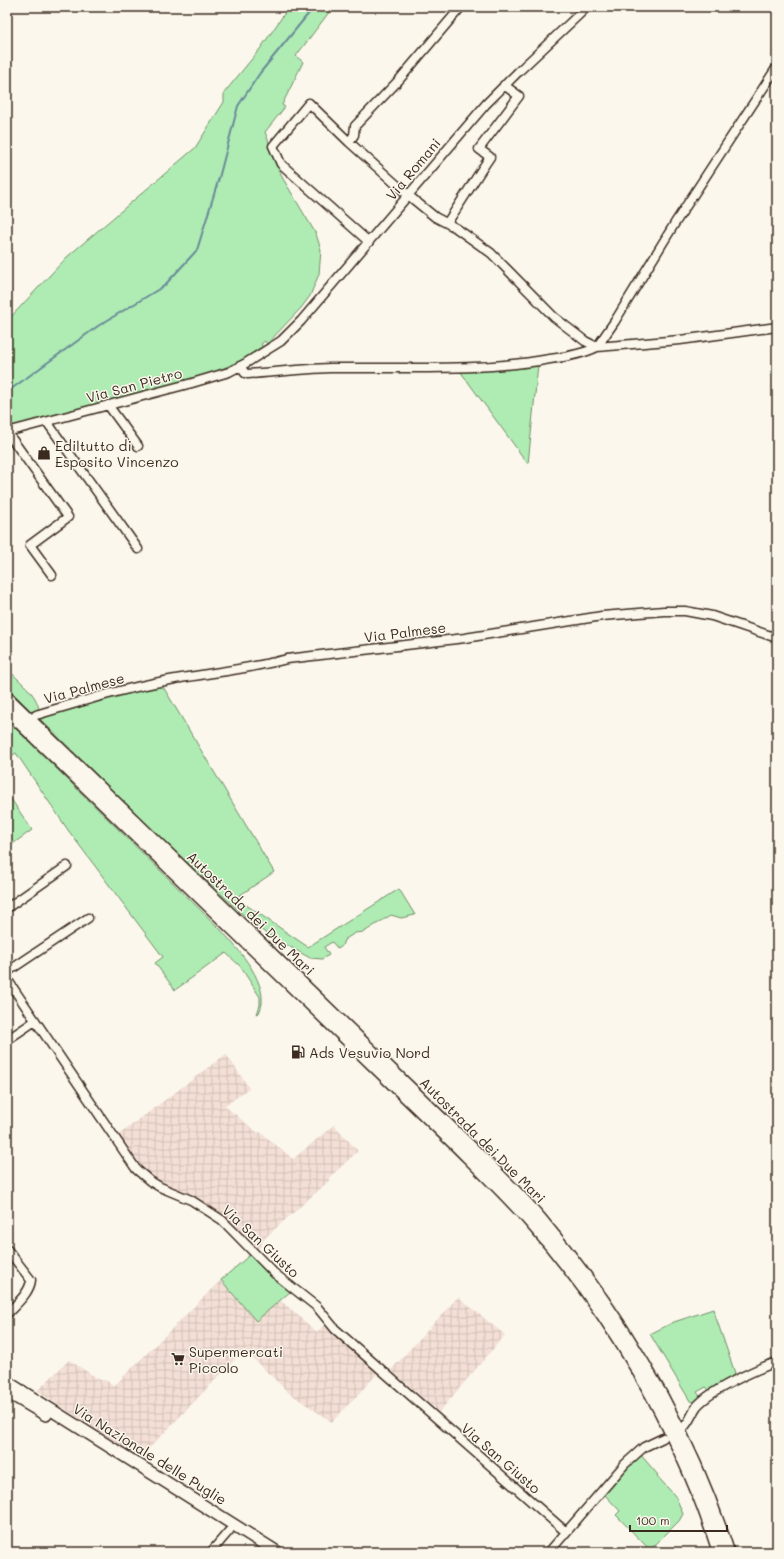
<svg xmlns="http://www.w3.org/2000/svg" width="784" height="1559" font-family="Mali,sans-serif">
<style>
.industrial{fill:url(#industrial-grid)}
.green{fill:#aeecb3;stroke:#748b68}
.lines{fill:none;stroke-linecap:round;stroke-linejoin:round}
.stream{stroke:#6a8a98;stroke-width:2}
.minor-tunnel{stroke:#d5cec3;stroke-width:8;stroke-dasharray:8 4;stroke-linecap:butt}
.minor-casing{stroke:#3b2a1e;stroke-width:11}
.major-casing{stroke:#3b2a1e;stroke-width:14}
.highway-casing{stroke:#3b2a1e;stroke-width:15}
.minor{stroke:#fbf7ec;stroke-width:8}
.major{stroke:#fbf7ec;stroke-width:11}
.highway{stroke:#fbf7ec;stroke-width:12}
.labels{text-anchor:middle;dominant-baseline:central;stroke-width:3;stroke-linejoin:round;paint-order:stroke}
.street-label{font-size:14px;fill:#3b2a1e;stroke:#fbf7ec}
.poi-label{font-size:14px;fill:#3b2a1e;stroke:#fbf7ec;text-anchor:start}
</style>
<defs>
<pattern id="industrial-grid" width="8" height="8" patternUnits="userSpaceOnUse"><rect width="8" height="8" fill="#f3dfd6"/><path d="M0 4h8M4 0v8" fill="none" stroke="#d1c0b7"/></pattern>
</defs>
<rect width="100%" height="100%" fill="#fbf7ec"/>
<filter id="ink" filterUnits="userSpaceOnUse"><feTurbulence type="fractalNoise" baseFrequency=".025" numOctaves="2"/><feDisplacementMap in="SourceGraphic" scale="8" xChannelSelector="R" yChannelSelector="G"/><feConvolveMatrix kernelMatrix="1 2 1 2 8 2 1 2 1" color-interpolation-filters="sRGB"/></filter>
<g filter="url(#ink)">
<path class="industrial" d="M226 1054 249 1088 225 1106 258 1133 260 1132 293 1159 334 1125 358 1151 329 1178V1181L267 1236 254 1255 229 1230 205 1212 156 1190 142 1180 133 1171 112 1140Z
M221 1280 256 1321 280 1300 317 1332 326 1323 379 1372 332 1422 289 1393 244 1350 140 1458 37 1391 69 1360 100 1380 108 1381 114 1386Z
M458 1297 505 1335 439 1412 391 1370Z"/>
<path class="green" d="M289 7H333L296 56 303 62 282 105 285 107 265 132 282 177 316 234 321 250 319 274 310 296 301 308 267 344 265 341 261 344 263 347C246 359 228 367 208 374L7 428V321L67 257 195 148 224 102V93L260 49Z
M538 365 528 464 460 371 507 369Z
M7 668C18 681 38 693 39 711L33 713 7 687Z
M162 685 274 872 236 898 308 947 399 889 415 915 401 918 391 915 364 932 355 933 344 940 342 946 338 949 332 942 324 947 329 955 322 959 310 958 267 934 253 924 160 837 38 717 110 696Z
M12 725 220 929C237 948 273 986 259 1013L257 1014 260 1005V997L240 966 226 953 175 990 155 963 163 957 68 830 16 753 7 759V727Z
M7 793 32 830 7 848Z
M252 1253 291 1291 256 1321 221 1280Z
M713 1309 736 1376 710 1391 706 1387 697 1392 701 1398C697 1401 695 1403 690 1401L650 1334 674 1322Z
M640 1454 658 1475 657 1476 676 1497 683 1514 679 1521 650 1550 616 1515 620 1511 603 1493Z"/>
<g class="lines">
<path class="stream" d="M7 392 98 326 164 286 197 250 219 178 238 106 260 73 309 13 312 7"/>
<path class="minor-tunnel" d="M7 724 22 719"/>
<g class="minor-casing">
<path id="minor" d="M349 142 354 135 355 126 399 80 461 7
M447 223C462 201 475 179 490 157L479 149 519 96 504 85
M369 242 281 164 273 146 309 103 349 142 408 195 435 217 456 228 491 253 554 317 585 341 597 347
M597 347 615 321 675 223 777 67
M240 366 245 373 248 374C276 372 303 369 330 368 403 367 478 372 550 359 566 357 583 354 597 347L680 340 777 327
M108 405 138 446
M47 422 138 549
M52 575 30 545 68 517 7 432 192 383 229 372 246 363 281 341 301 321 486 104 518 72 587 7
M36 715C79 702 125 688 170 680 209 673 249 669 287 659L465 638 602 616 664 611H685L712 616 777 638
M7 908 67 866
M7 972 88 918
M7 979 136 1169 150 1181 160 1187 191 1200 222 1220 274 1273 317 1307 335 1329 566 1532
M7 1040 35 1021
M7 1249 31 1280C30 1293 15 1305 7 1314
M684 1427C690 1421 692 1413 697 1406 711 1390 756 1369 777 1362
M211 1552 229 1531
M549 1552 625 1464 644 1447 663 1438"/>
</g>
<g class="major-casing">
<path id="major" d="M7 1382 277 1552
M7 1392 46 1415"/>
</g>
<g class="highway-casing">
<path id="highway" d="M7 698 460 1137C488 1164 515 1190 540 1219 623 1317 689 1430 728 1552
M7 710 454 1143C479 1168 504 1192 528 1219 613 1314 680 1430 719 1552"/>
</g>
<use href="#minor" class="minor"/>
<use href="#major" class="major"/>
<use href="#highway" class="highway"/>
</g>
</g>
<defs>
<g id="shop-bare" transform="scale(1.08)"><path d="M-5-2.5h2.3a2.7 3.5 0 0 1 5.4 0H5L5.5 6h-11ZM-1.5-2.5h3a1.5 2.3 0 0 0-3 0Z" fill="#3b2a1e" stroke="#fbf7ec" stroke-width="2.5" paint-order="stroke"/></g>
<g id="fuel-bare" transform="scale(1.08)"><path d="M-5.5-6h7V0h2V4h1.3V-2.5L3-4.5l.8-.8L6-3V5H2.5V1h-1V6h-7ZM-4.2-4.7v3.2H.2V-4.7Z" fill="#3b2a1e" stroke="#fbf7ec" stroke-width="2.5" paint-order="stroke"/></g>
<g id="supermarket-bare" transform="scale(1.08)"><path d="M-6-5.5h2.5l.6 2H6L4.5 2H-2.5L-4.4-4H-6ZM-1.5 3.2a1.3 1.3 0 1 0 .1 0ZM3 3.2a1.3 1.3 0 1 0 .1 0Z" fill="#3b2a1e" stroke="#fbf7ec" stroke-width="2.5" paint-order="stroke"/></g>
</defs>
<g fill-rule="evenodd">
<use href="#shop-bare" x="44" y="453"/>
<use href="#fuel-bare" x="298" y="1052"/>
<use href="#supermarket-bare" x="178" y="1359"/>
</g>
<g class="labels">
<g class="street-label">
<text transform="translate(413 169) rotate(-50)">Via Romani</text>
<text transform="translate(134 385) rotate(-15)">Via San Pietro</text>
<text transform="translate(405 632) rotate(-7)">Via Palmese</text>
<text transform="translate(84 688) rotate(-15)">Via Palmese</text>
<text transform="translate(251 913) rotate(44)">Autostrada dei Due Mari</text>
<text transform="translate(483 1140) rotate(45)">Autostrada dei Due Mari</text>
<text transform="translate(261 1241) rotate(43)">Via San Giusto</text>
<text transform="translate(150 1454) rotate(32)">Via Nazionale delle Puglie</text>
<text transform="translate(501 1458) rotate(41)">Via San Giusto</text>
</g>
<g class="poi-label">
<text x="55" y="445">Ediltutto di<tspan x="55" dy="16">Esposito Vincenzo</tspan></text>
<text x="309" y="1052">Ads Vesuvio Nord</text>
<text x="189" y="1351">Supermercati<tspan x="189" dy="16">Piccolo</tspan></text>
</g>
</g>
<rect width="784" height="1559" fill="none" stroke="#fbf7ec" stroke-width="24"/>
<rect x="12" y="12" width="760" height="1535" fill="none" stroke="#3b2a1e" stroke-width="1.5" filter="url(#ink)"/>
<path d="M630 1525v6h97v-6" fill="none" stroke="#3b2a1e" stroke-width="2"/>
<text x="636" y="1525" font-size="12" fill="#3b2a1e" stroke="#fbf7ec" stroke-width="3" paint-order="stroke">100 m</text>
</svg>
